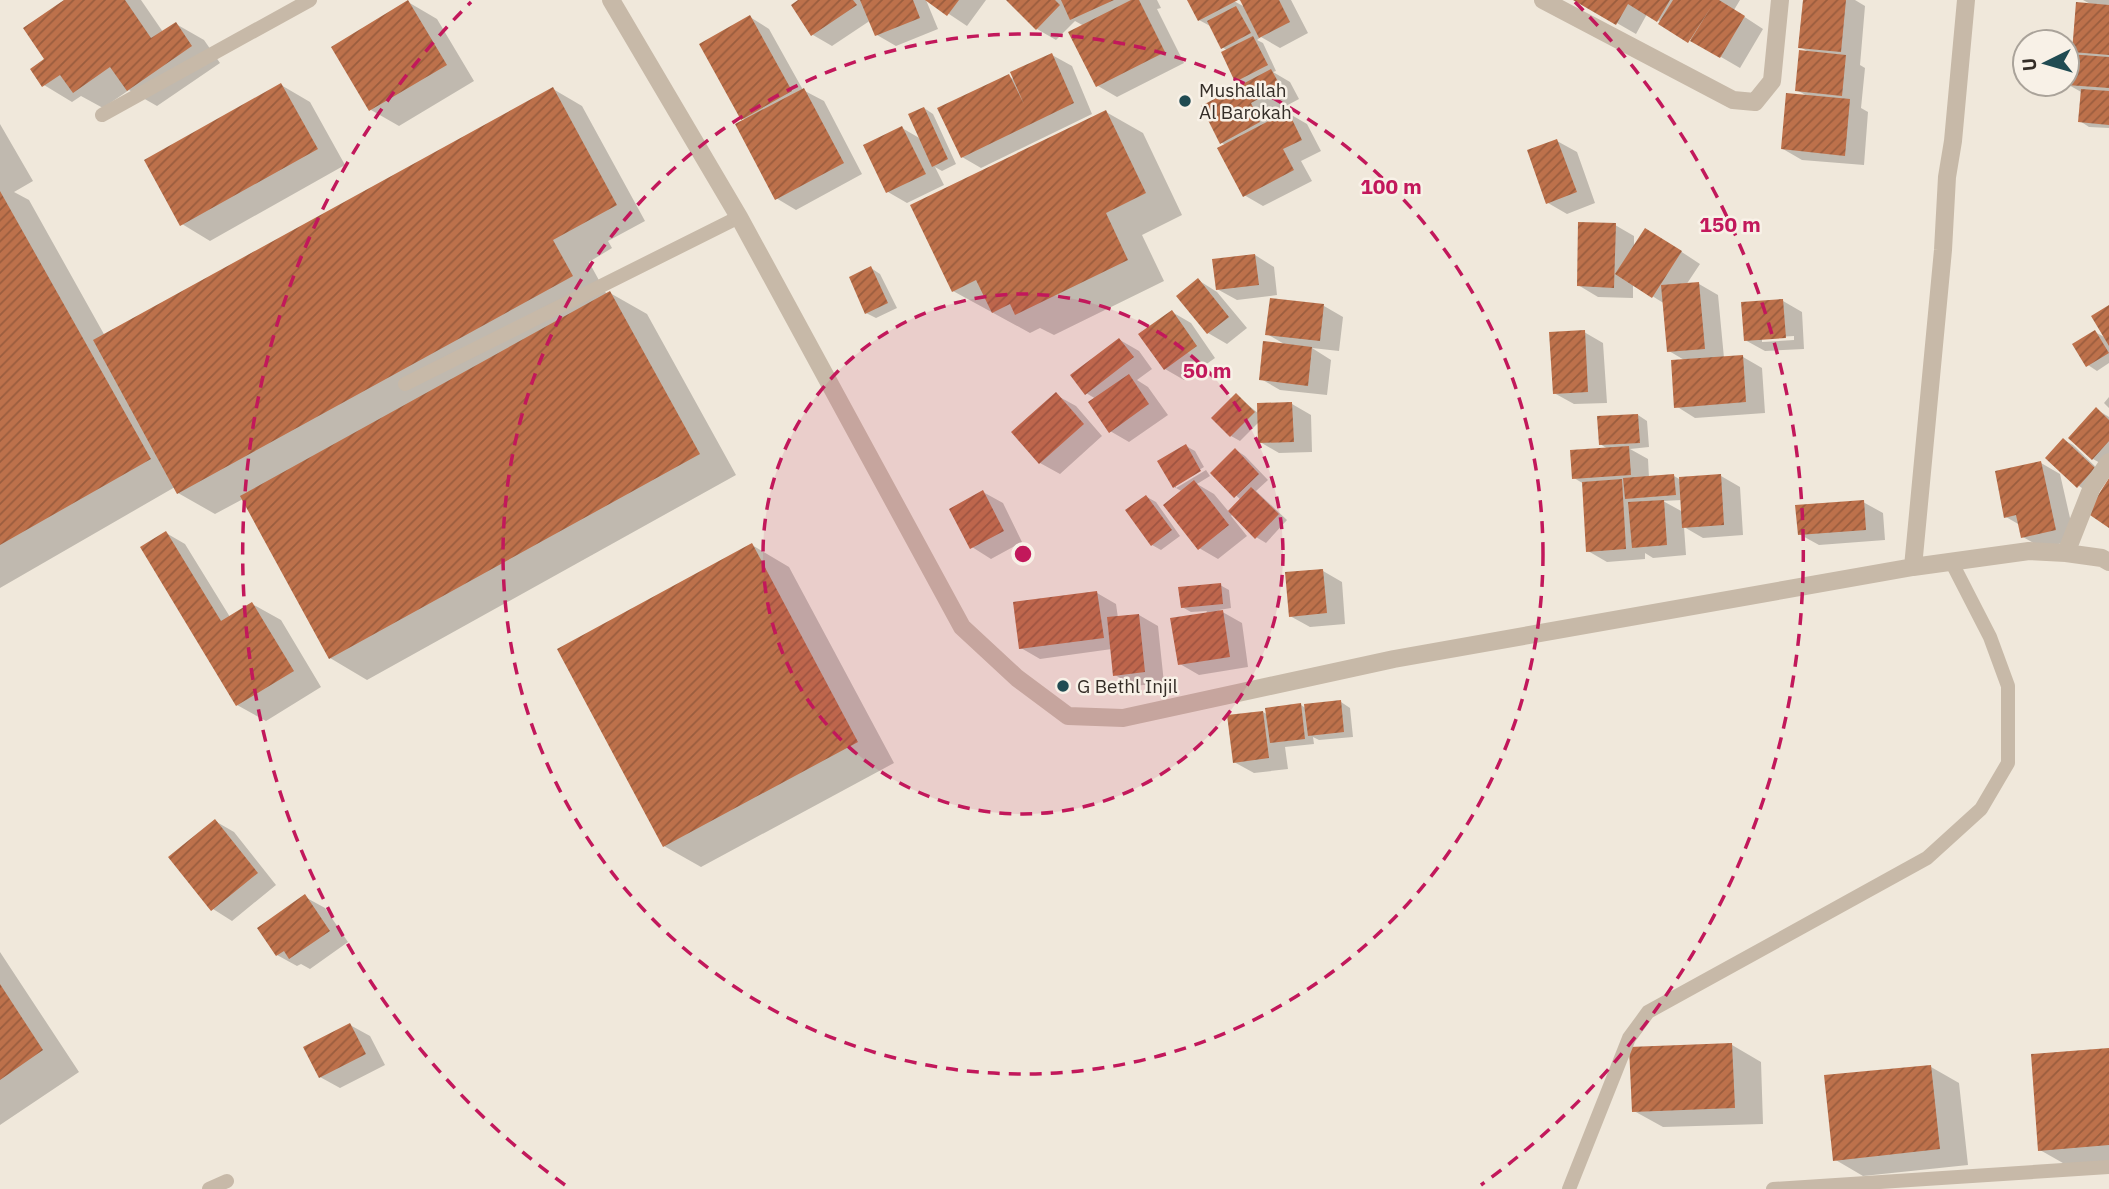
<svg xmlns="http://www.w3.org/2000/svg" width="2109" height="1189" font-family="'IBM Plex Sans',sans-serif">
<style>
.shadow{fill:#0003;fill-rule:evenodd}
.building{fill:url(#building-hatch)}
.lines{fill:none;stroke-linecap:round;stroke-linejoin:round}
.lane{stroke:#c7b9a8;stroke-width:14}
.street{stroke:#c7b9a8;stroke-width:18}
.ring{fill:none;stroke:#c2185b;stroke-width:3.5;stroke-dasharray:12 9}
.poi-dot{fill:#204b52;stroke:#f8f1e7;stroke-width:2.5}
.labels{text-anchor:middle;dominant-baseline:central;stroke-width:5;stroke-linejoin:round;paint-order:stroke}
.poi-label{font-size:19px;fill:#342d27;stroke:#f8f1e7;text-anchor:start}
.centre{fill:#c2185b;stroke:#f8f1e7;stroke-width:3.5}
.ring-label{font-size:21px;text-anchor:middle;font-weight:bold;fill:#c2185b;stroke:#f8f1e7;stroke-width:5;stroke-linejoin:round;paint-order:stroke}
</style>
<defs>
<pattern id="building-hatch" width="6" height="6" patternUnits="userSpaceOnUse" patternTransform="scale(1.75)"><rect width="6" height="6" fill="#bd714b"/><path d="M-1 1l2-2M0 6l6-6M5 7l2-2" fill="none" stroke="#9a5d3e"/></pattern>
</defs>
<rect width="100%" height="100%" fill="#f0e8db"/>
<path class="shadow" d="M67 0H141L163 32 176 24 204 40 220 63 157 106 129 90 103 108 81 96 72 102 44 85 46 60Z
M801 0H926L938 29 896 46 877 35 871 20 832 46 813 35Z
M928 0H986L967 26Z
M1010 0H1157L1161 8 1157 9 1184 63 1117 97 1098 86 1084 26 1075 21 1056 40 1037 29Z
M1189 0H1232L1243 6V2L1239 0H1291L1308 33 1280 48 1261 37 1257 40 1263 43 1276 71 1273 72 1290 82 1299 99 1269 115 1272 121 1288 113 1307 124 1321 151 1301 161 1312 181 1263 206 1244 195 1226 145 1222 143 1244 85 1236 80 1228 51 1222 47 1212 27 1199 20Z
M1577 0H1740L1734 10 1763 29 1740 68 1647 14 1636 34Z
M1804 0H1855L1865 6 1860 65 1865 68 1861 108 1868 112 1864 165 1802 160 1783 149 1809 97 1797 90 1811 53 1800 47Z
M2083 0H2109V128L2089 127 2080 121 2083 93 2067 84 2083 57 2073 51 2092 5Z
M408 2 437 19 474 81 399 126 371 110Z
M750 17 769 29 803 90 824 101 862 174 796 210 776 198 746 120 743 118Z
M1052 55 1072 66 1092 114 981 168 962 157 1008 76 1015 80Z
M281 85 310 102 345 165 210 241 182 224Z
M553 89 582 106 645 221 608 241 612 248 589 262 607 295 610 293 647 314 736 475 367 680 330 658 243 499 215 514 178 493 175 487 0 588V124L33 181 14 192 29 200 105 336Z
M924 108 933 114 956 164 942 171 935 167 944 185 907 203 888 192 865 146 902 128 921 139Z
M1106 112 1143 133 1182 215 1142 235 1164 281 1054 335 1040 328 1030 333 953 291Z
M1557 141 1577 152 1595 203 1567 214 1548 203Z
M1615 225 1634 236V248L1665 241 1700 264 1686 285 1699 284 1718 295 1724 358 1743 357 1762 368 1765 413 1695 418 1676 406 1686 361 1669 351 1665 304 1633 284V298L1598 297 1578 285Z
M1255 255 1274 267 1277 295 1237 300 1217 289Z
M871 268 880 274 897 308 876 318 866 313Z
M1198 280 1217 292 1247 328 1227 344 1208 333Z
M1783 301 1802 312 1804 349 1765 351 1745 340ZM1794 336V340L1762 342V338Z
M1324 306 1343 317 1339 351 1312 348 1331 360 1327 395 1280 390 1261 379 1286 345 1267 334Z
M2109 307V363L2097 371 2088 365 2095 332 2106 338Z
M1172 312 1191 323 1215 358 1184 380 1165 369Z
M1584 332 1603 343 1607 403 1574 404 1554 393Z
M1120 340 1139 351 1152 369 1137 380 1148 387 1168 415 1129 442 1110 431 1096 399 1086 393Z
M1056 395 1076 406 1102 436 1060 474 1040 463 1014 432Z
M1236 395 1259 414 1292 404 1311 415 1312 452 1279 453 1260 442 1259 422 1240 441 1231 436Z
M2109 397V408L2104 403Z
M2096 409 2109 417V468L2093 459Z
M1638 415 1647 421 1649 447 1630 449 1648 459 1649 478 1674 476 1681 480 1721 476 1740 487 1743 535 1703 538 1684 527 1686 555 1653 558 1645 553V559L1607 562 1588 551 1584 484 1574 478 1608 449 1600 444ZM1682 500 1683 512 1663 501Z
M2064 440 2073 445 2103 474 2088 492 2079 486 2048 458Z
M1186 446 1195 451 1204 467 1176 484V488L1174 487Z
M1236 450 1245 456 1268 480 1256 491 1287 520 1266 543 1256 537 1233 514 1231 516 1247 536 1218 559 1199 548 1183 492 1176 488 1206 470 1210 476 1197 484 1214 494 1229 512 1241 500 1212 473Z
M2041 463 2060 474 2075 540 2042 548 2023 537 2020 525 2006 517Z
M983 492 1003 503 1022 542 991 559 972 547Z
M1147 497 1156 502 1180 536 1161 550 1152 545Z
M1863 502 1883 513 1885 540 1819 545 1799 534Z
M166 533 185 544 230 617 252 604 281 620 321 687 266 721 237 705Z
M752 545 789 567 894 763 701 867 664 846Z
M1323 571 1342 582 1345 624 1310 627 1290 616Z
M1220 585 1229 590 1231 608 1219 610 1242 623 1248 667 1199 675 1180 664 1207 611 1191 612 1182 607Z
M1097 593 1116 604 1118 618 1139 615 1158 626 1164 683 1134 686 1115 675 1112 649 1040 659 1021 648Z
M1341 702 1350 708 1353 737 1319 740 1313 737 1314 744 1285 747 1288 769 1254 773 1234 762 1263 712 1268 715 1301 705 1307 709Z
M215 821 234 832 276 885 232 921 213 909Z
M305 897 325 908 348 942 310 969 301 964 297 966 277 955Z
M0 952 79 1072 0 1125Z
M350 1025 370 1036 385 1065 340 1088 320 1077Z
M1732 1045 1761 1062 1763 1124 1663 1127 1634 1111Z
M2109 1050V1169L2077 1171 2040 1150Z
M1931 1067 1959 1083 1968 1165 1863 1176 1834 1159Z"/>
<path class="building" d="M64 0H125L151 38 176 22 192 46 127 91 110 67 73 93 60 75 42 87 30 69 44 59 23 28Z
M408 0 447 65 369 111 331 47Z
M798 0H853L857 5 811 36 791 5Z
M860 0H913L920 18 875 36Z
M925 0H959L947 16Z
M1006 0H1055L1060 5 1036 30Z
M1061 0H1114L1070 20Z
M1131 0H1139L1165 52 1096 87 1068 32Z
M1187 0H1238L1198 21Z
M1240 0H1279L1290 22 1259 38Z
M1573 0H1670L1657 22 1628 4 1616 25Z
M1673 0H1719L1745 16 1720 58 1690 41 1713 4 1688 43 1658 24Z
M1803 0H1846L1841 52 1798 48Z
M2076 2 2109 5V55L2072 52Z
M1236 6 1251 33 1221 49 1207 21Z
M750 15 792 91 741 120 699 44Z
M1253 36 1268 65 1235 82 1221 52Z
M1799 50 1846 55 1842 96 1795 91Z
M1052 53 1074 103 961 158 937 108 1009 74 1024 104 1010 72Z
M2068 54 2109 57V88L2067 85Z
M1271 69 1281 87 1251 103 1260 122 1220 144 1201 106Z
M281 83 318 149 180 226 144 160Z
M553 87 617 205 553 240 573 276 177 494 93 340Z
M804 88 844 163 775 200 735 124Z
M2081 89 2109 91V125L2078 122Z
M1786 93 1850 99 1845 156 1781 149Z
M924 107 948 159 932 167 908 114Z
M1106 110 1146 193 1106 213 1128 260 1015 315 1010 304 992 313 976 280 952 292 910 205Z
M1288 111 1302 140 1283 149 1294 170 1243 197 1217 148Z
M902 126 926 174 886 193 863 145Z
M1557 139 1577 192 1546 204 1527 150Z
M0 191 151 459 0 545Z
M1578 222 1616 223 1614 288 1577 286Z
M1645 228 1682 251 1652 298 1615 274Z
M1255 254 1259 285 1216 290 1212 259Z
M871 266 888 303 865 314 849 277Z
M1198 278 1229 317 1207 334 1176 296Z
M1699 282 1705 349 1667 352 1661 285Z
M610 291 700 454 329 659 240 496Z
M1270 298 1324 304 1320 341 1265 335Z
M1783 299 1786 338 1744 341 1741 302Z
M2109 305V346L2091 316Z
M1172 310 1197 346 1164 370 1138 334Z
M1585 330 1588 392 1553 394 1549 332Z
M2095 330 2109 353 2086 367 2072 344Z
M1119 338 1134 357 1085 395 1070 375Z
M1263 341 1312 347 1308 386 1259 380Z
M1743 355 1746 402 1674 408 1671 360Z
M1129 374 1149 404 1109 433 1088 402Z
M1056 392 1084 424 1039 464 1011 432Z
M1236 393 1255 412 1230 437 1211 418Z
M1292 402 1294 442 1258 443 1257 403Z
M2096 407 2109 420V441L2092 460 2068 438Z
M1638 414 1640 443 1599 445 1597 416Z
M2063 438 2095 468 2077 488 2045 458Z
M1186 444 1201 471 1173 488 1157 461Z
M1629 446 1631 475 1572 479 1570 450Z
M1235 448 1259 474 1234 498 1210 473Z
M2041 461 2056 530 2021 538 2016 515 2004 518 1995 471Z
M1674 474 1676 495 1625 499 1623 478Z
M1721 474 1724 525 1682 528 1679 477Z
M2109 478V528L2087 513Z
M1622 479 1626 549 1586 552 1582 482Z
M1194 480 1229 525 1198 550 1163 505Z
M1251 487 1279 514 1255 539 1228 511Z
M983 490 1004 531 970 549 949 509Z
M1146 495 1172 530 1151 546 1125 510Z
M1664 500 1667 545 1632 548 1628 502Z
M1864 500 1866 530 1798 535 1795 505Z
M166 531 221 621 252 602 294 671 236 706 140 547Z
M752 543 858 742 663 847 557 649Z
M1323 569 1327 613 1289 617 1285 572Z
M1221 583 1223 604 1181 608 1178 587Z
M1097 591 1104 638 1019 649 1013 602Z
M1223 610 1230 657 1178 665 1170 618Z
M1139 614 1145 672 1113 676 1107 617Z
M1341 700 1344 732 1308 736 1304 704Z
M1301 703 1305 739 1270 743 1265 708Z
M1263 711 1269 758 1233 763 1227 715Z
M215 819 258 873 211 911 168 857Z
M305 894 330 931 289 959 284 951 276 956 257 928Z
M0 984 43 1050 0 1080Z
M350 1023 366 1054 319 1078 303 1047Z
M1732 1043 1735 1108 1632 1112 1629 1047Z
M2109 1048V1145L2038 1151 2031 1054Z
M1931 1065 1940 1149 1833 1161 1824 1075Z"/>
<g class="lines">
<path class="lane" d="M102 115 310 0
M405 384 739 217
M209 1189 227 1181
M1569 1189 1629 1038 1648 1012 1927 858 1981 809 2008 763V686L1990 637 1952 563
M1773 1189 2109 1167"/>
<path class="street" d="M611 0 739 217 962 627 1017 678 1068 716 1123 718 1394 659 1913 567 2029 551 2066 553 2102 558 2109 562
M1543 0 1733 100 1755 102 1772 81 1780 0
M2066 553 2092 487 2109 462
M1913 567 1943 250 1947 177 1953 141 1966 0"/>
</g>
<circle cx="1023" cy="554" r="260" fill="#c2185b" fill-opacity=".12"/>
<g class="ring">
<circle cx="1023" cy="554" r="260"/>
<circle cx="1023" cy="554" r="520"/>
<path d="M565 1185A780 780 0 0 1 471 2M1575 2A780 780 0 0 1 1481 1185"/>
</g>
<g class="poi-dot">
<circle cx="1185" cy="101" r="7"/>
<circle cx="1063" cy="686" r="7"/>
</g>
<g class="labels">
<g class="poi-label">
<text x="1199" y="90">Mushallah<tspan x="1199" dy="22">Al Barokah</tspan></text>
<text x="1077" y="686">G Bethl Injil</text>
</g>
</g>
<circle cx="1023" cy="554" r="10" class="centre"/>
<g class="ring-label">
<text x="1391" y="194">100 m</text>
<text x="1730" y="232">150 m</text>
<text x="1207" y="378">50 m</text>
</g>
<g transform="translate(2046 63) rotate(265)"><circle r="33" fill="#f8f1e7" stroke="#aaa39a" stroke-width="2"/>
<path d="M0-5L12 26L0 18L-12 26Z" fill="#204b52"/>
<text y="-10" font-size="19" font-weight="bold" text-anchor="middle" fill="#342d27">U</text>
</g>
</svg>
